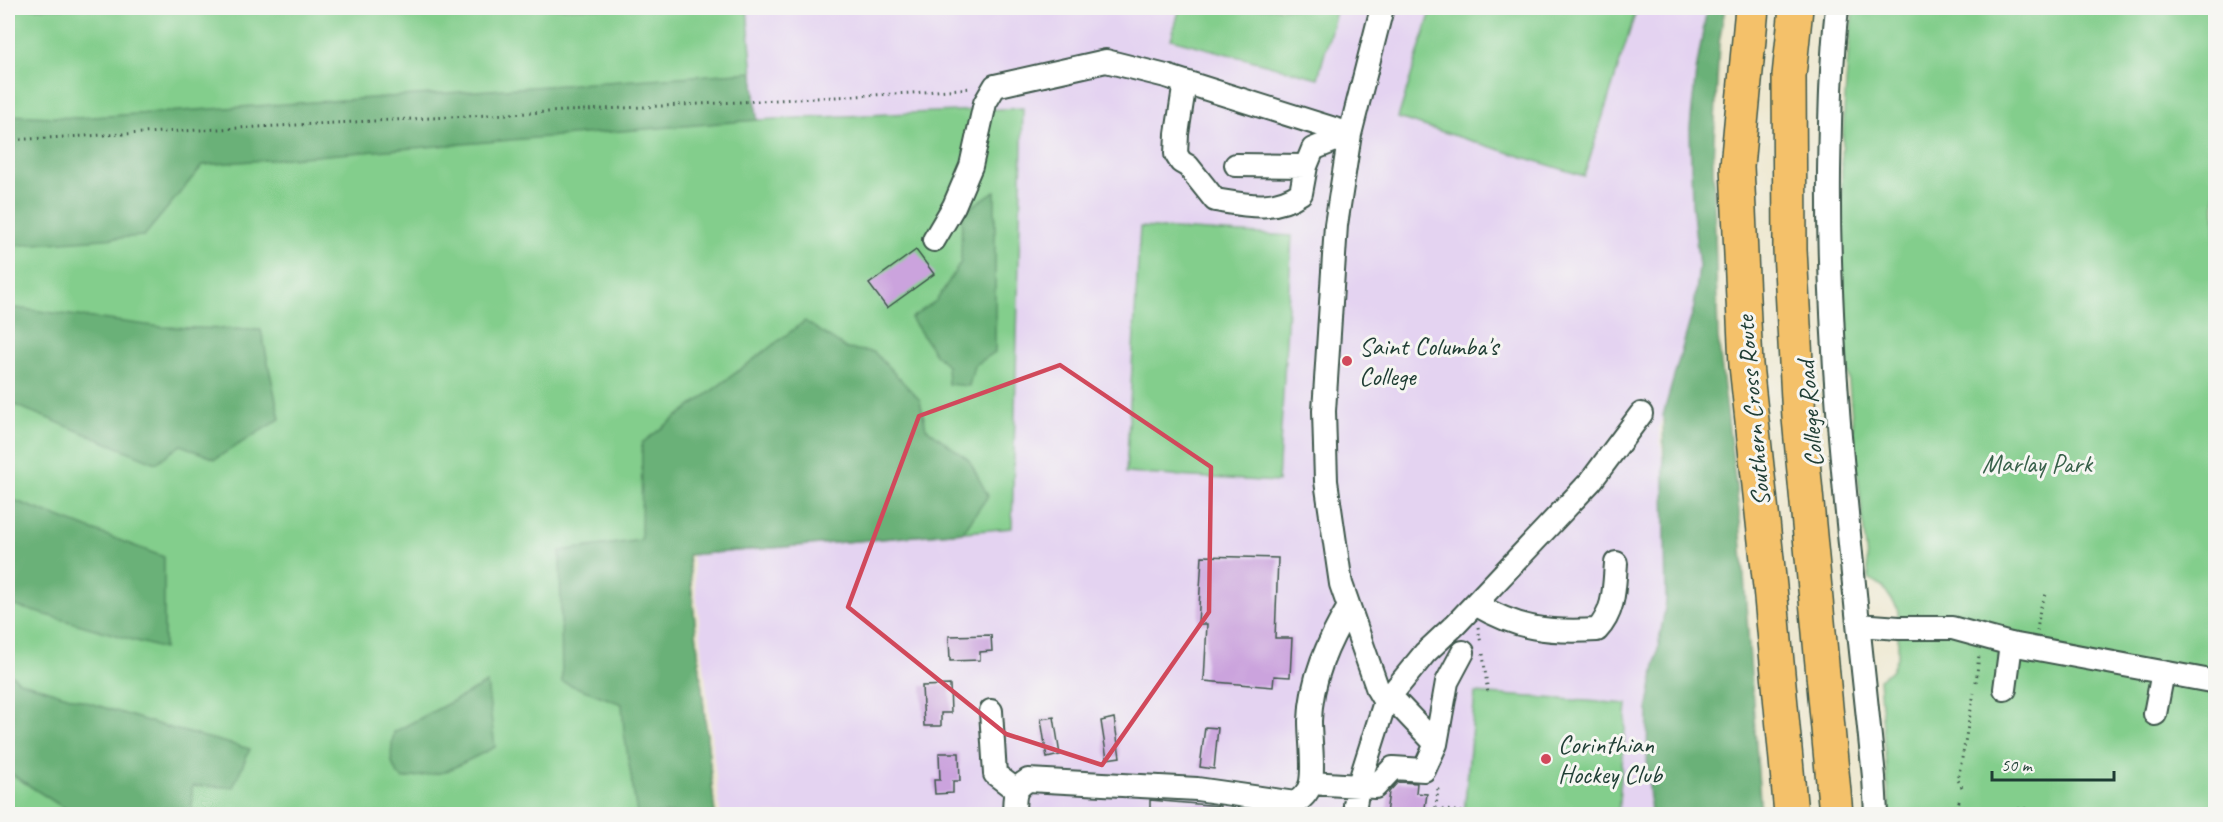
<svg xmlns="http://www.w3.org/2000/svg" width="2223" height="822" font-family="Caveat,sans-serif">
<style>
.built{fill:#e4d3f1}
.green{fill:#83ce8c;stroke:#518660;stroke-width:1.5}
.forest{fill:#6ab178;stroke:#447756;stroke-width:1.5}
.building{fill:#cba3dd}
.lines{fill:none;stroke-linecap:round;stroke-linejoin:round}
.minor-casing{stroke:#3e574b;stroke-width:26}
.highway-casing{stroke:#3e574b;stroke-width:36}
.path{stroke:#3e574b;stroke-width:3;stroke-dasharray:1.5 4.5;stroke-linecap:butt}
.minor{stroke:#fff;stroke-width:22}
.highway{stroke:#f4c16a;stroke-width:33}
.marked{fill:none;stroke:#d1495b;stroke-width:4.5;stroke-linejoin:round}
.poi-dot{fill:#d1495b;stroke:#f6f6f2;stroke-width:2}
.labels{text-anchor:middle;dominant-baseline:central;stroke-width:6;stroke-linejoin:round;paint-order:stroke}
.poi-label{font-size:26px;fill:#1f3d34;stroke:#f6f6f2;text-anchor:start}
.street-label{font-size:26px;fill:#1f3d34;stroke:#f6f6f2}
.park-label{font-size:26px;fill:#38614a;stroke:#f6f6f2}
</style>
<rect width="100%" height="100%" fill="#f6f6f2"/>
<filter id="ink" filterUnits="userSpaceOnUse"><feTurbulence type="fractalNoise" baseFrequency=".0167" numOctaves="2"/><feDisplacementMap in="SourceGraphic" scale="12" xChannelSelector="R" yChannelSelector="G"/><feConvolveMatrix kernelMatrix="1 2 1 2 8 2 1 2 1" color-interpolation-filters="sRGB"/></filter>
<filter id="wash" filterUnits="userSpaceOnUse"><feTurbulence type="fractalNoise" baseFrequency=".008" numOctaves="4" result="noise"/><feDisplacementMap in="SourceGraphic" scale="24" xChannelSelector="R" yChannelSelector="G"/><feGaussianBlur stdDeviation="1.35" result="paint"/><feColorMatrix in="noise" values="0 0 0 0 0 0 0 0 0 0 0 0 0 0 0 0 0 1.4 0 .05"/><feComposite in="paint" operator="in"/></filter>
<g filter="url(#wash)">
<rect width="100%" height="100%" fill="#eee8d0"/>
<path class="built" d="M747 8H1707L1696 71 1690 128 1692 204 1699 266 1694 307 1659 428 1679 600 1687 814H720L692 554 1011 528 1023 108 757 120Z"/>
<path class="green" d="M8 8H747L757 120 1023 108 1012 528 688 555 715 814H8Z
M1180 8H1337L1318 78 1171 39Z
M1432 8H1637L1584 176 1398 118Z
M1853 8H2215V814H1890L1879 679 1892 670 1898 654V609L1883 587 1869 579C1861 500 1851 422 1846 343 1838 232 1840 119 1853 8Z
M1140 227 1292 236 1278 482 1126 473Z
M1475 693 1627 704 1618 814H1464Z"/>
<path class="forest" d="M1707 8H1725L1719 43 1713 161 1718 338 1740 520 1761 814H1651L1647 761 1648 706 1666 602 1663 415 1694 307 1699 267 1692 204 1690 128 1696 71Z
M753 72 757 120 203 165 144 236 8 246V115L78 118Z
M995 191V352L974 366 969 386 948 384 947 365 935 354 911 318 937 300 961 262 962 213Z
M8 307 162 327 261 330 280 419 215 459 181 445 156 463 8 402Z
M805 321 847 349 874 352 920 400 926 428 969 460 988 496 963 532 688 555 715 814H637L624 732 622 704 562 682 560 551 641 540 642 443Z
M8 498 164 557V649L8 604Z
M8 671 19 681 170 728 250 749 233 787 192 786V814H78L64 808 8 772Z
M487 683 495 747 445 772 403 779C387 766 391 750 394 732Z
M466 807 479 812 478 814H422L437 808Z"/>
<g id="blocks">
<path class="building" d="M916 250 934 274 887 308 869 284Z
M1202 556 1278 558 1275 638H1292L1290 677 1274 676 1273 687 1204 681 1207 624H1198Z
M991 635 992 651 980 652V660L950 661 949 636Z
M950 685 951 713H941V726H924L922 686Z
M1054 717 1060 755 1047 758 1041 719Z
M1114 718 1120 757 1107 759 1101 721Z
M1205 727 1218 728 1214 769 1200 767Z
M939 753H959L960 781H953V793L935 794 934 780H940Z
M1398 782 1417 783 1416 793 1427 794 1424 814H1386L1389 792Z
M1150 800 1220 806V814H1150Z"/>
</g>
</g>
<g filter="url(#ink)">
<use href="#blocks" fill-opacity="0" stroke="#3e574b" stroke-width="1.5"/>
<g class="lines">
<g class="minor-casing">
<path id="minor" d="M1382 8 1350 134 1336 225 1324 411 1326 481 1341 584 1378 690 1385 702
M1837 8C1831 62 1830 116 1829 171 1827 373 1854 575 1874 777L1876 814
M1185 82 1177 134 1176 154 1181 162 1188 166 1215 200C1246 205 1274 212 1301 193L1306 166 1313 149 1350 134
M1236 165 1306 166
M934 240 954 206 971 166 985 103 995 86 1106 61 1166 76 1350 134
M1475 604C1518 629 1548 633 1597 630 1615 611 1614 588 1616 563
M1859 625 1899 628H1952L2011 644 2216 682
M2005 689 2011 644
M1397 703 1436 744
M991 711 995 774 1016 790
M2155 714 2163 672
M1311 783 1375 787 1393 768 1424 770 1436 744 1447 682 1463 652
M1014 814C1015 797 1012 790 1028 780L1197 789 1295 803C1303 798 1309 792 1311 782 1314 764 1310 740 1310 721 1311 679 1328 642 1349 607
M1356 814 1355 805 1358 787 1385 702 1425 653 1456 624 1591 481 1641 414"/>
</g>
<g class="highway-casing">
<path id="highway" d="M1752 8 1737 166 1746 365 1770 587 1791 814
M1796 8 1789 76 1790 250 1799 418 1836 814"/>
</g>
<path class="path" d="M8 140 912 93 972 88
M1478 627 1481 644
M2037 631 2040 609 2047 592
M1483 654 1488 694
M1976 682 1979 655
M1962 787 1958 780 1974 693
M1436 809 1464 812
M1435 814 1438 790 1436 785
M1956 814 1960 797
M1995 814 2023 808 2040 814"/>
<use href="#minor" class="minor"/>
<use href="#highway" class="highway"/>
</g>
</g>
<path class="marked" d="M1060 365 1211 467 1209 612 1102 765 1006 734 848 607 919 416Z"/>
<g class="poi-dot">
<circle cx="1347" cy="361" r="6"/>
<circle cx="1546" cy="759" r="6"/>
</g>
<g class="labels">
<g class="poi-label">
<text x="1359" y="346">Saint Columba's<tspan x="1359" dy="30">College</tspan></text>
<text x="1558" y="744">Corinthian<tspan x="1558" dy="30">Hockey Club</tspan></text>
</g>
<g class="street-label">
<text transform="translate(1753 411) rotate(-95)">Southern Cross Route</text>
<text transform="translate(1810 414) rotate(-95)">College Road</text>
</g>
<g class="park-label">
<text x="2037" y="463">Marlay Park</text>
</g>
</g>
<rect width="2223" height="822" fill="none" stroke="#f6f6f2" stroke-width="30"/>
<path d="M1992 771v9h122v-9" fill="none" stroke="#1f3d34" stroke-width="3"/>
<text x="2001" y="771" font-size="18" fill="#1f3d34" stroke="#f6f6f2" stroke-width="4.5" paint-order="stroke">50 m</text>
</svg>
